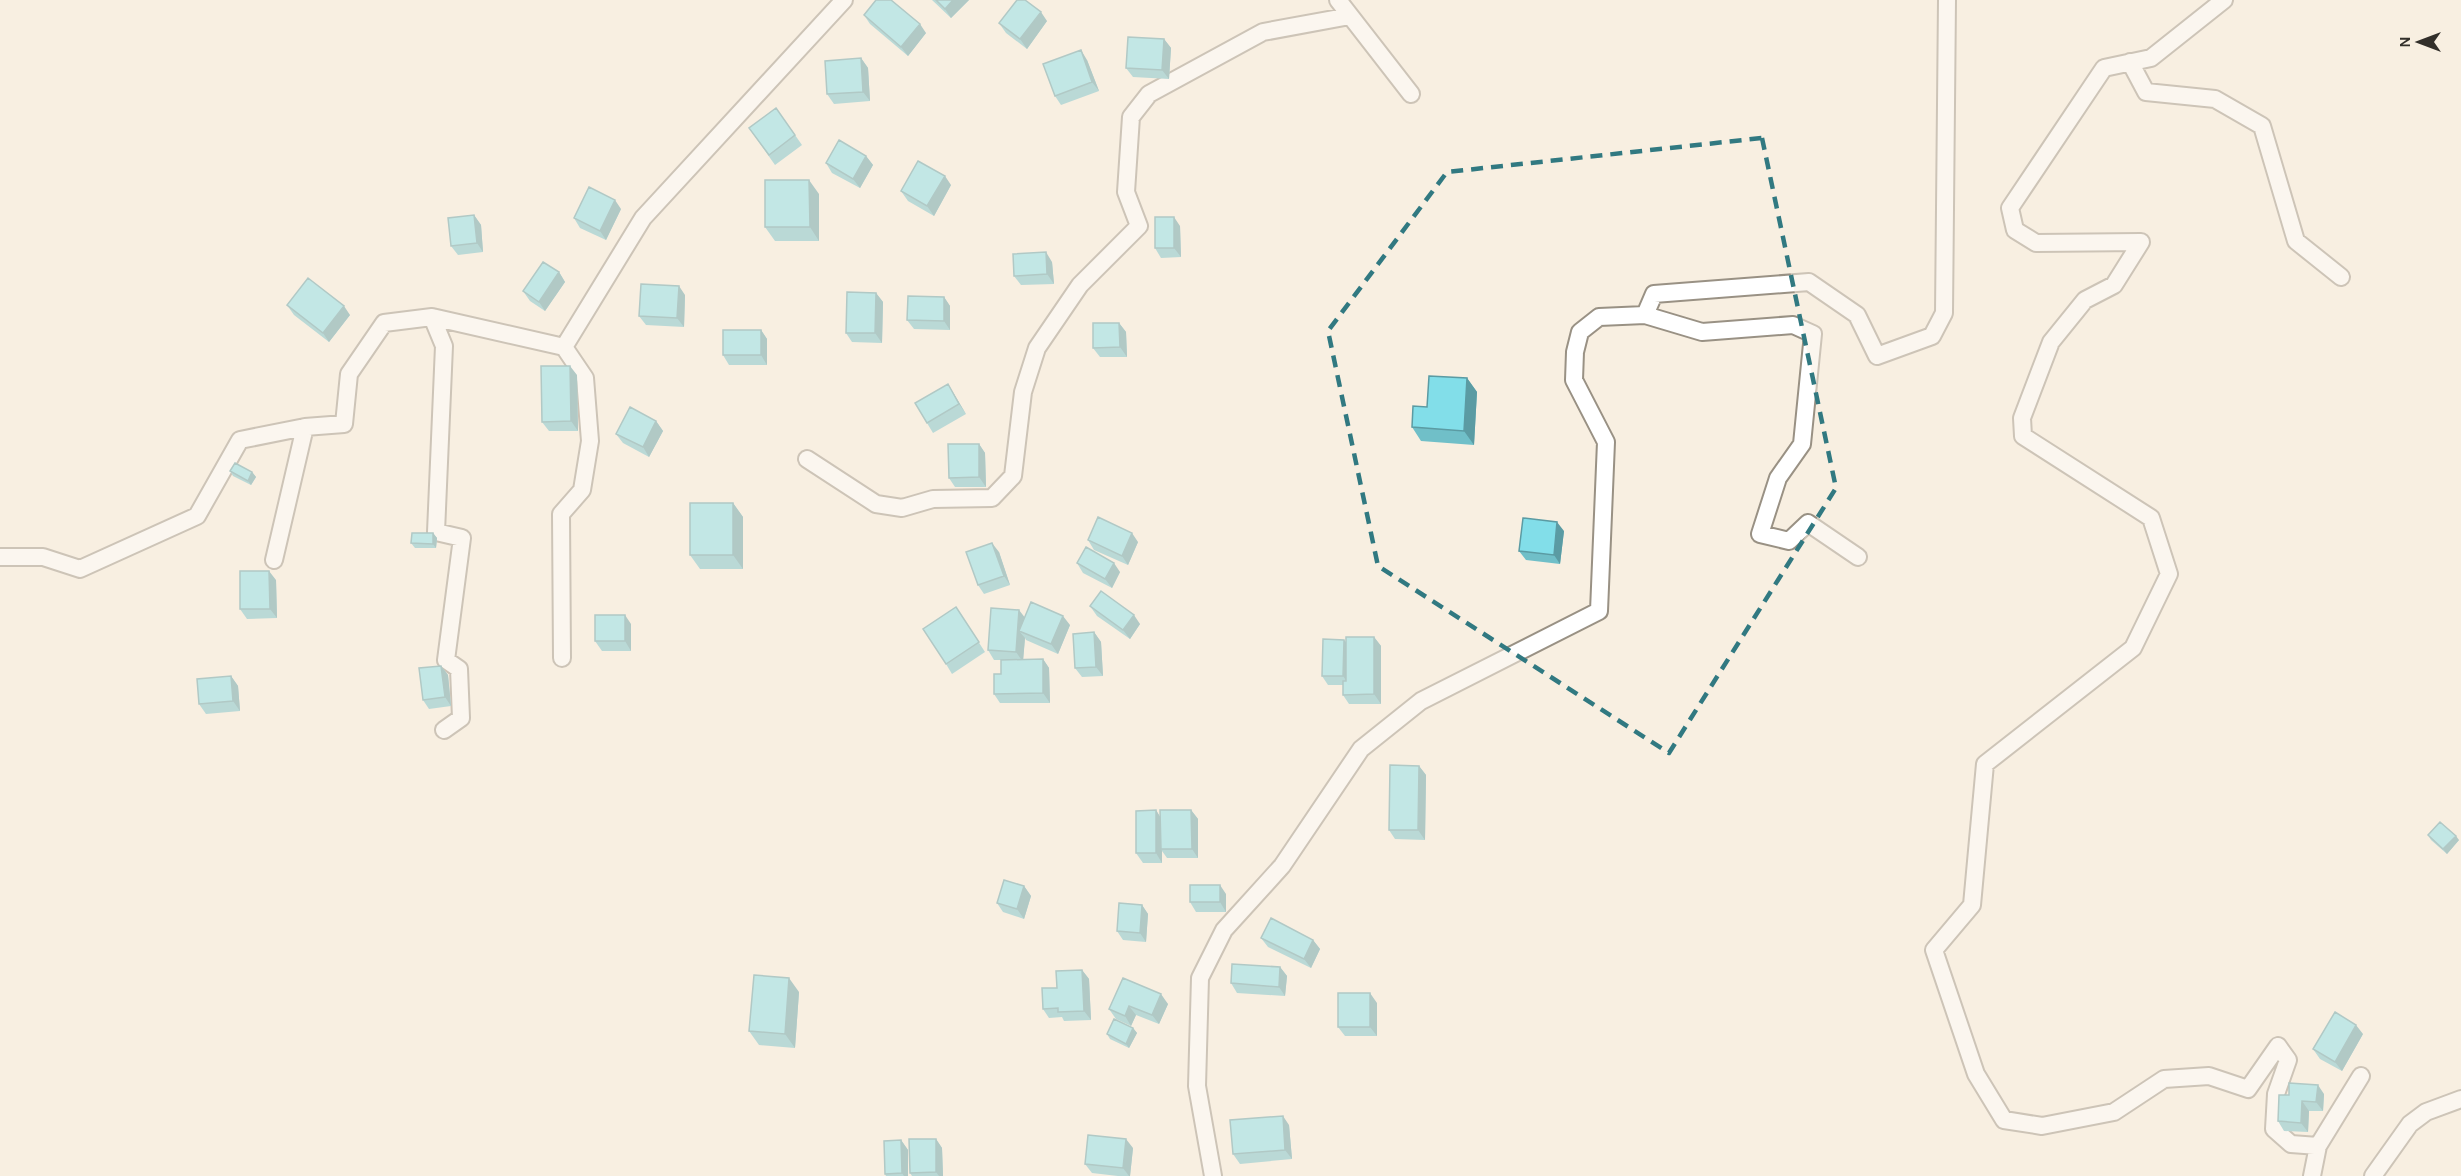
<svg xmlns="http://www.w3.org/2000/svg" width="2461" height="1176" font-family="Karla,sans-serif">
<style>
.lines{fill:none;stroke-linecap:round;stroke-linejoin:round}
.minor-casing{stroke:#999184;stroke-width:20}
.minor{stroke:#fff;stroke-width:16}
.wall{fill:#70bfc8}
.shaded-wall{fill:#5b9ba3}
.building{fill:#82dee9;stroke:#5b9ba3;stroke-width:1.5}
.marked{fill:none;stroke:#317981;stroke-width:4.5;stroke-dasharray:12 8;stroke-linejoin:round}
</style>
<rect width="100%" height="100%" fill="#f8efe1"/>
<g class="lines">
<g class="minor-casing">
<path id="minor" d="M1338 0 1411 94
M2224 0 2151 58 2104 68 2010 208 2015 230 2036 243 2141 242 2114 285 2085 300 2051 342 2022 418 2023 436 2151 518 2169 574 2133 648 1985 764 1972 905 1934 950 1976 1074 2004 1120 2042 1126 2114 1112 2164 1079 2209 1076 2248 1089 2278 1046 2288 1060 2276 1094 2274 1129 2291 1144 2318 1146 2361 1076
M2130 62 2146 92 2215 99 2262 126 2296 241 2341 277
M1645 315 1654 294 1809 282 1857 315 1877 356 1932 336 1944 313 1947 0
M432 317 444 346 436 532 462 538 446 660 459 669 461 718 444 730
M564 347 643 218 844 0
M807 459 876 504 902 508 933 499 992 498 1013 476 1023 392 1037 348 1080 285 1139 226 1126 192 1131 117 1149 94 1263 32 1350 16
M0 557H43L80 569 197 516 240 440 305 427
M274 560 305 427 344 424 349 374 384 323 432 317 564 347 585 378 590 441 582 490 561 514 562 658
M1213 1176 1197 1086 1200 978 1224 930 1282 866 1361 749 1421 701 1599 611 1606 442 1574 380 1575 352 1580 332 1599 317 1645 315 1702 332 1793 325 1813 334 1802 444 1778 478 1760 534 1789 541 1808 523 1858 557
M2312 1176 2318 1146
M2373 1176 2410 1124 2426 1112 2461 1099"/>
</g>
<use href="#minor" class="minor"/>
</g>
<path class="wall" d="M932 0H969L951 18Z
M864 15 926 33 908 56 870 24Z
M1047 21 1027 49 1006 33 999 23Z
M1164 39 1171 48 1169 79 1133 77 1126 68Z
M861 58 868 68 870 101 834 104 827 94Z
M1087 60 1099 91 1061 105 1055 96Z
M776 108 802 145 775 165 749 128Z
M866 156 873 165 860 188 832 173 826 163Z
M951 185 934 216 908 201 901 191Z
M819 194V241H775L765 227Z
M621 209 606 240 580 228 574 218Z
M474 215 481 225 483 252 458 255 451 246Z
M1180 226 1181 257 1161 258 1155 248Z
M1052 262 1054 284 1021 285 1014 276Z
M559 272 565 282 545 311 530 301 523 291Z
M876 293 883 302 882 343 852 342 846 333Z
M685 295 684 327 646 325 639 316Z
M944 297 950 306V330L914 329 907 320Z
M287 305 350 315 329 342 294 315Z
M1119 323 1126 332 1127 357H1100L1093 348Z
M761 330 767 339V365H729L723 355Z
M577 375 578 431H549L542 422Z
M1467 378 1477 392 1474 445 1421 441 1412 427 1427 407Z
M948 384 966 414 933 433 927 423Z
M656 421 663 431 649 457 623 443 616 434Z
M979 444 985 453 986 487H955L949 478Z
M230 471 252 472 256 477 251 485 233 476Z
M733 503 743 517V569H700L690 555Z
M1564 531 1560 564 1526 560 1519 551Z
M433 533 437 538 436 548H415L411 543Z
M1088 540 1138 542 1128 565 1094 550Z
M999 552 1010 585 984 594 978 585Z
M1077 563 1120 572 1112 588 1083 573Z
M276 580 277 618 247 619 240 609Z
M1090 606 1140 624 1130 639 1097 616Z
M956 607 985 652 952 674 946 664Z
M1025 618 1070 625 1058 654 1026 640 1025 638 1023 659H1043L1049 668 1050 703H1000L994 694 1001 674V660H994L988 650Z
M631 624V651H602L595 641Z
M1094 632 1101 642 1103 676 1082 677 1075 668Z
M1374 637 1381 646V704H1349L1343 695V685H1328L1322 676 1344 640 1346 642Z
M441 666 448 675 451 706 429 709 423 700Z
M231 676 238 686 240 711 206 714 199 704Z
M1419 766 1426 775 1425 840 1395 839 1389 830Z
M1156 810 1160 817 1191 810 1198 819V858H1167L1162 851V863H1143L1136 853Z
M2428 835 2459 840 2447 854 2431 840Z
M1024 886 1031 896 1024 919 1003 912 997 903Z
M1226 894V912H1196L1190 902Z
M1142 905 1148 914 1146 942 1123 940 1117 931Z
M1261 938 1313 940 1320 949 1311 968 1268 947Z
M1280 967 1287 976 1285 996 1237 993 1231 983Z
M1082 970 1089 979 1091 1020 1064 1021 1062 1017 1049 1018 1043 1009 1057 988Z
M1123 978 1168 1004 1159 1024 1136 1015 1131 1026 1116 1019 1109 1009Z
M799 992 795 1048 759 1045 749 1031Z
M1377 1003V1036H1345L1338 1027Z
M1133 1028 1137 1033 1129 1048 1110 1039 1107 1034Z
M2363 1034 2342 1071 2320 1059 2313 1049Z
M2324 1094 2323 1111H2309L2308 1132 2284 1131 2278 1121 2289 1095Z
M1289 1125 1292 1159 1240 1164 1233 1154Z
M936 1139 942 1148 943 1176H912L910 1173Z
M901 1140 908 1150V1176H886L885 1174Z
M1133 1148 1130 1176H1118L1092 1173 1085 1164Z"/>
<path class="shaded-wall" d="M953 0H969L951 18 945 9Z
M1041 12 1047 21 1027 49 1020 39Z
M920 24 926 33 908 56 901 47Z
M1164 39 1171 48 1169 79 1162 70Z
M1081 50 1087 60 1099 91 1092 82Z
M861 58 868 68 870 101 863 92Z
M866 156 873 165 860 188 853 179Z
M945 176 951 185 934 216 927 206Z
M809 180 819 194V241L810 227Z
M615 200 621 209 606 240 600 231Z
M474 215 481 225 483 252 477 243Z
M1174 217 1180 226 1181 257 1174 248Z
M1046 252 1052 262 1054 284 1047 274Z
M559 272 565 282 545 311 539 302Z
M679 286 685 295 684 327 677 318Z
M876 293 883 302 882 343 875 333Z
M944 297 950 306V330L944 321Z
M344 306 350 315 329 342 323 333Z
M1119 323 1126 332 1127 357 1120 347Z
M761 330 767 339V365L761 355Z
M570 366 577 375 578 431 571 421Z
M1467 378 1477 392 1474 445 1464 431Z
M948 384 966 414 959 404Z
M656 421 663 431 649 457 643 447Z
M979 444 985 453 986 487 979 477Z
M252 472 256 477 251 485 248 481Z
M733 503 743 517V569L733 555Z
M1557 522 1564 531 1560 564 1554 555Z
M433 533 437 538 436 548 433 544Z
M1132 533 1138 542 1128 565 1122 556Z
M992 543 999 552 1010 585 1004 576Z
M1114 563 1120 572 1112 588 1105 579Z
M269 571 276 580 277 618 270 609Z
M1019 610 1026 619 1019 631 1025 638 1023 662 1016 652Z
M625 615 631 624V651L625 641Z
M1134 615 1140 624 1130 639 1123 630Z
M1063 616 1070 625 1058 654 1051 644Z
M1094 632 1101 642 1103 676 1096 667Z
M1374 637 1381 646V704L1374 694Z
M1344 640 1351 649 1350 686 1343 676Z
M1043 659 1049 668 1050 703 1043 693Z
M441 666 448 675 451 706 445 697Z
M231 676 238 686 240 711 233 701Z
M1419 766 1426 775 1425 840 1418 830Z
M1156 810 1162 820 1161 849 1162 851V863L1156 853Z
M1191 810 1198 819V858L1192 849Z
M2456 836 2459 840 2447 854 2443 849Z
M1220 885 1226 894V912L1220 902Z
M1024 886 1031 896 1024 919 1017 909Z
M1142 905 1148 914 1146 942 1140 933Z
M1313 940 1320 949 1311 968 1304 959Z
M1280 967 1287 976 1285 996 1279 987Z
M1082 970 1089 979 1091 1020 1084 1011Z
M789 978 799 992 795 1048 785 1034Z
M1370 993 1377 1003V1036L1370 1027Z
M1161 994 1168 1004 1159 1024 1152 1015Z
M1129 1006 1136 1015 1131 1026 1125 1016Z
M2356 1025 2363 1034 2342 1071 2335 1062Z
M1133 1028 1137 1033 1129 1048 1126 1044Z
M2318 1085 2324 1094 2323 1111 2316 1102Z
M2302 1101 2309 1111 2308 1132 2301 1123Z
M1283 1116 1289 1125 1292 1159 1285 1150Z
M936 1139 942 1148 943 1176H939L936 1172Z
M1126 1139 1133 1148 1130 1176H1129L1123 1168Z
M901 1140 908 1150V1176H904L902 1173Z"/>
<path class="building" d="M876 0H891L920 24 901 47 864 15Z
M936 0H953L945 9Z
M1017 0H1025L1041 12 1020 39 999 23Z
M1128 37 1164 39 1162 70 1126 68Z
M1081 50 1092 82 1055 96 1043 64Z
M861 58 863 92 827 94 825 61Z
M776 108 795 135 769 155 749 128Z
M839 140 866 156 853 179 826 163Z
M918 161 945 176 927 206 901 191Z
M765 180H809L810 227H765Z
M589 187 615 200 600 231 574 218Z
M474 215 477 243 451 246 448 218Z
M1155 217H1174V248H1155Z
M1046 252 1047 274 1014 276 1013 254Z
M543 262 559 272 539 302 523 291Z
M308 278 344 306 323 333 287 305Z
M641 284 679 286 677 318 639 316Z
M847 292 876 293 875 333H846Z
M908 296 944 297V321L907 320Z
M1093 323H1119L1120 347 1093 348Z
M723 330H761V355H723Z
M541 366H570L571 421 542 422Z
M1429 376 1467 378 1464 431 1412 427 1413 406 1427 407Z
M948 384 959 404 927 423 915 403Z
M630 407 656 421 643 447 616 434Z
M948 444H979V477L949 478Z
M235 463 252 472 248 481 230 471Z
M690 503H733V555H690Z
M1098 517 1132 533 1122 556 1088 540Z
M1523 518 1557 522 1554 555 1519 551Z
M412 533H433V544L411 543Z
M992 543 1004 576 978 585 966 552Z
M1086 547 1114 563 1105 579 1077 563Z
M240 571H269L270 609H240Z
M1101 591 1134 615 1123 630 1090 606Z
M1031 602 1063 616 1051 644 1019 631Z
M956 607 979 642 946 664 923 629Z
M991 608 1019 610 1016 652 988 650Z
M595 615H625V641H595Z
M1094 632 1096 667 1075 668 1073 634Z
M1346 637H1374V694L1343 695V681H1346Z
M1323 639 1344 640 1343 676H1322Z
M1043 659V693L994 694V674H1001V660Z
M441 666 445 697 423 700 419 668Z
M231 676 233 701 199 704 197 679Z
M1390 765 1419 766 1418 830H1389Z
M1156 810V853H1136V811Z
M1160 810H1191L1192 849H1161Z
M2440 822 2456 836 2443 849 2428 835Z
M1004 880 1024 886 1017 909 997 903Z
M1190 885H1220V902H1190Z
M1119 903 1142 905 1140 933 1117 931Z
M1271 918 1313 940 1304 959 1261 938Z
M1232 964 1280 967 1279 987 1231 983Z
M1082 970 1084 1011 1058 1012V1008L1043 1009 1042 988H1057L1056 971Z
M754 975 789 978 785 1034 749 1031Z
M1123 978 1161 994 1152 1015 1129 1006 1125 1016 1109 1009Z
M1338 993H1370V1027H1338Z
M2335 1012 2356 1025 2335 1062 2313 1049Z
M1114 1019 1133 1028 1126 1044 1107 1034Z
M2289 1083 2318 1085 2316 1102 2302 1101 2301 1123 2278 1121 2279 1095H2289Z
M1283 1116 1285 1150 1233 1154 1230 1120Z
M1088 1135 1126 1139 1123 1168 1085 1164Z
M909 1139H936V1172L910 1173Z
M901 1140 902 1173 885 1174 884 1141Z"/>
<path d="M0 0H2461V1176H0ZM1762 138 1836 488 1669 753 1378 566 1328 331 1447 172Z" fill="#f8efe1" fill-opacity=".55" fill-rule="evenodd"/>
<path class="marked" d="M1762 138 1836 488 1669 753 1378 566 1328 331 1447 172Z"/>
<g transform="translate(2419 42) rotate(270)" stroke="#f8efe1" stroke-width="4.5" paint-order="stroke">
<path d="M0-4.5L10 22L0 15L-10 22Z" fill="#322f2a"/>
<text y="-9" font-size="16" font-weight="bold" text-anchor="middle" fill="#322f2a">N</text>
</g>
</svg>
